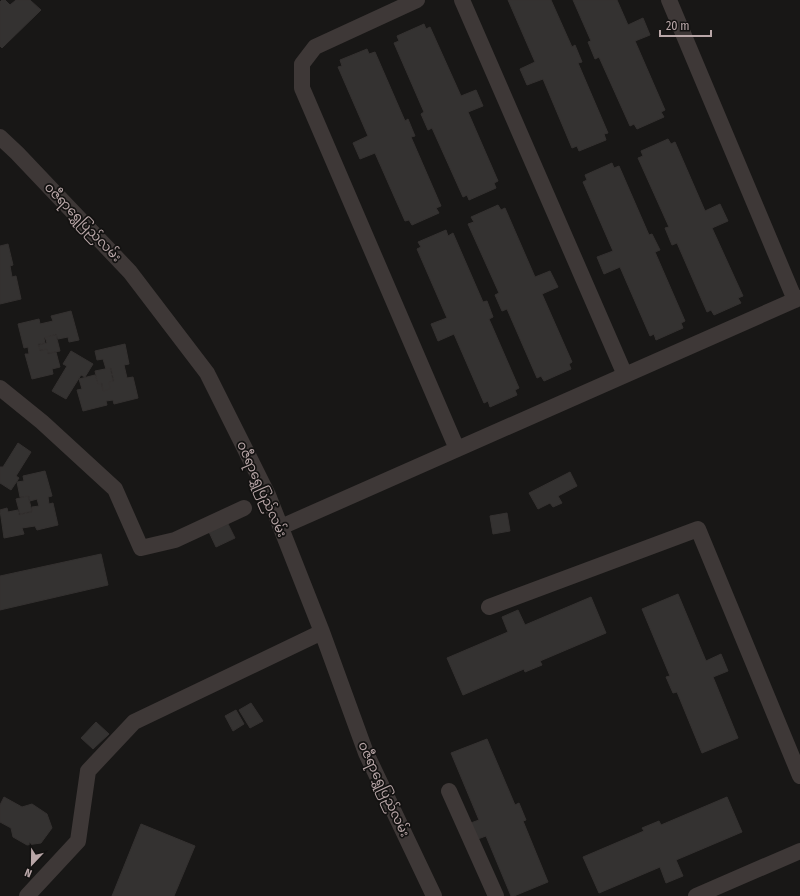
<svg xmlns="http://www.w3.org/2000/svg" width="800" height="896" font-family="'Fira Sans Condensed','Noto Sans Myanmar',sans-serif">
<style>
.building{fill:#343231;stroke:#343130}
.lines{fill:none;stroke-linecap:round;stroke-linejoin:round}
.street{stroke:#3e3837;stroke-width:16}
.labels{text-anchor:middle;dominant-baseline:central;stroke-width:3.5;stroke-linejoin:round;paint-order:stroke}
.street-label{font-size:13px;fill:#b9a7a8;stroke:#131211}
</style>
<rect width="100%" height="100%" fill="#181716"/>
<path class="building" d="M2 0H5L10 5 16 0H30L41 10 2 48 0 46V2Z
M508 0H551L572 47 575 45 582 62 578 63 608 133 604 134 606 140 579 151 577 146 572 148 543 79 527 85 520 69 535 62Z
M573 0H617L628 25 643 18 650 35 635 41 665 110 661 112 664 117 637 129 634 124 630 126 599 57 595 59 588 42 591 41Z
M424 24 426 29 430 27 461 96 476 90 483 106 468 112 498 181 494 183 496 188 469 200 467 195 463 197 432 128 428 130 421 114 424 112 394 43 399 41 397 36Z
M367 49 369 54 375 52 405 121 408 119 415 136 411 137 441 206 436 208 439 213 412 225 409 220 405 221 375 153 360 159 353 143 368 136 338 67 342 66 340 60Z
M668 139 671 144 675 142 705 211 720 204 728 221 712 228 743 296 738 298 741 303 714 315 711 310 707 312 677 243 672 245 665 228 669 227 638 158 643 156 641 151Z
M612 163 614 168 619 166 649 235 652 234 660 250 655 252 685 321 681 323 683 328 656 340 654 334 650 336 620 267 604 274 597 257 613 251 583 182 587 180 585 175Z
M498 205 501 210 505 208 535 277 550 271 558 287 542 294 572 362 569 364 571 369 544 381 541 376 537 378 507 309 502 311 495 295 499 293 468 224 474 222 471 217Z
M446 230 448 236 453 233 483 302 487 301 493 317 489 319 519 388 515 390 517 395 490 407 488 401 484 403 454 334 438 341 431 324 447 318 417 249 421 247 418 242Z
M8 244 13 265 10 266 12 277 16 276 21 299 0 304V246Z
M71 311 79 340 69 342 68 337 58 339 56 334 44 338 45 343 38 344 40 351 47 349 48 354 56 352 60 367 52 369 53 374 32 379 25 354H29L28 347 24 348 18 324 39 319 40 324 53 321 51 316Z
M56 335 60 351 48 353 47 349 40 350 39 345 47 343 45 337Z
M125 344 129 364 124 365 127 378 133 377 138 398 114 404 113 400 106 401 107 405 83 411 77 390 82 389 79 379 95 375 98 384 101 383 103 391 110 389 109 382 114 381 111 368 106 369 103 359 97 360 95 351Z
M71 351 93 364 85 377 81 375 66 399 52 391 67 366 63 364Z
M110 368 113 381 109 382 110 389 103 391 102 383 98 384 95 371Z
M18 443 31 452 16 476 19 478 11 490 0 483V467H3Z
M45 471 52 496 48 497 49 504 53 503 58 525 37 530 35 526 22 528 24 534 4 538 0 510 7 508 8 512 18 510 19 515 32 512V507L39 506 37 499 30 501 29 496 20 497 17 482 24 481 23 476Z
M570 472 577 486 558 496 562 503 553 507 550 503 538 509 529 493Z
M28 496 32 511 20 514 16 499Z
M507 513 510 531 493 534 490 516Z
M228 524 235 538 216 547 209 532Z
M101 554 108 585 0 610V576Z
M678 594 706 661 721 654 728 671 713 677 738 738 702 753 677 692 673 693 666 677 670 676 642 609Z
M591 597 606 633 540 661 542 665 525 672 524 669 463 695 447 658 508 632 502 617 518 610 525 625Z
M251 703 263 721 250 728 239 710Z
M236 710 244 724 233 731 225 716Z
M96 722 109 734 93 749 81 738Z
M487 739 515 805 519 803 526 820 523 821 548 882 514 896H511L486 836 475 840 468 824 479 820 451 753Z
M4 797 22 807 32 804 47 814 52 828 41 843 27 845 13 837 11 828 0 822V805Z
M727 797 742 832 676 860 683 876 666 883 660 867 599 893 583 857 644 831 642 828 659 821 661 825Z
M141 824 195 846 174 896H112Z"/>
<g class="lines">
<path class="street" d="M417 0 315 47 302 64V88L457 449
M462 0 625 375
M669 0 795 300 800 298
M0 137 17 153 130 272 207 373 268 495 322 632 366 753 434 896
M0 388 42 422 115 489 141 548 175 540 244 508
M281 527 795 300
M489 607 698 529 800 776
M449 791 496 896
M27 896 78 841 88 771 134 722 322 632
M696 896 800 851"/>
</g>
<g class="labels">
<g class="street-label">
<text transform="translate(83 222) rotate(46)">ဝဇီရာရွှေပြည်လမ်း</text>
<text transform="translate(262 489) rotate(66)">ဝဇီရာရွှေပြည်လမ်း</text>
<text transform="translate(384 789) rotate(65)">ဝဇီရာရွှေပြည်လမ်း</text>
</g>
</g>
<g transform="translate(32 864) rotate(202)" stroke="#131211" stroke-width="3" paint-order="stroke">
<path d="M0-3L7 15L0 10L-7 15Z" fill="#b9a7a8"/>
<text y="-6" font-size="11" font-weight="bold" text-anchor="middle" fill="#b9a7a8">N</text>
</g>
<path d="M660 30v6h51v-6" fill="none" stroke="#b9a7a8" stroke-width="2"/>
<text x="666" y="30" font-size="12" fill="#b9a7a8" stroke="#131211" stroke-width="3" paint-order="stroke">20 m</text>
</svg>
